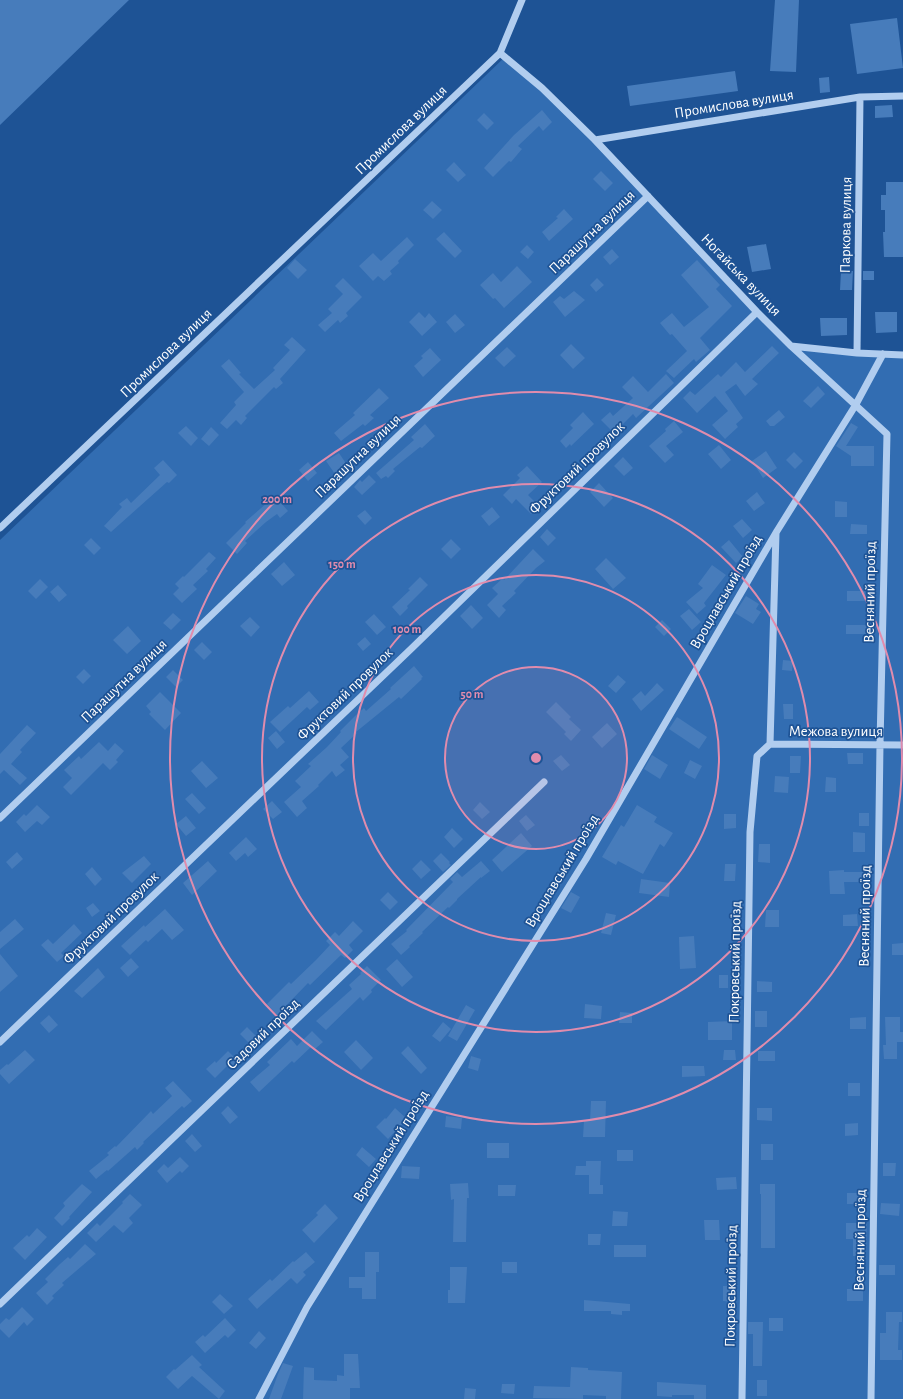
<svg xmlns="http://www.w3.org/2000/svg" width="903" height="1399" font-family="'Alegreya Sans',sans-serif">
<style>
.green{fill:#326db2}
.building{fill:#477cbb}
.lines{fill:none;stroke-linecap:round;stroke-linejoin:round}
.minor{stroke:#b1cdef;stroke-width:7}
.ring{fill:none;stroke:#e08cad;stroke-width:2}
.labels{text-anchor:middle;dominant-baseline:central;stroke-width:3.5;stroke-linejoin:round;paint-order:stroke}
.street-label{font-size:15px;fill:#fff;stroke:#1e5395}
.centre{fill:#e08cad;stroke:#1e5395;stroke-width:2}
.ring-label{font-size:12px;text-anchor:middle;font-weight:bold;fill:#e08cad;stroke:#1e5395;stroke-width:3.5;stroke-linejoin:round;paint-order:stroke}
</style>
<rect width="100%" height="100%" fill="#1e5395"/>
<path class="green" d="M506 56 542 88 791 346 903 355V1399H0V540Z"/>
<path class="building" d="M0 0H129L0 125Z
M775 0H799L796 72 770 71Z
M897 18 903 68 857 74 850 24Z
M735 71 738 91 630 106 627 86Z
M829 77 830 92 820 93 819 78Z
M892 105 893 117 875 118V106Z
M542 110 552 122 543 131 539 126 518 146 522 149 511 162 509 161 493 177 484 168 514 135Z
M484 113 494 123 487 130 477 120Z
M454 162 466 175 458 182 446 170Z
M601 171 613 183 605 191 593 179Z
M886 182H903V257H884L883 232H885V210H881V195H886Z
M432 201 442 210 433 219 423 210Z
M564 209 573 219 549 241 542 232 558 218 556 217Z
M444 232 462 251 455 258 436 239Z
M407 237 414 245 398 261 399 263 390 271 392 274 384 281 378 276 373 281 359 266 373 253 381 261Z
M766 244 771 269 752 272 747 247Z
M527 245 534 252 528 259 520 252Z
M612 249 619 257 610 265 603 257Z
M295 259 307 270 298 279 287 268Z
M697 260 720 285 716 289 732 306 700 338 710 350 696 362 694 359 674 378 666 371 687 351 672 334 670 335 660 323 672 313 684 327 709 307 681 275Z
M517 266 532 282 504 308 495 298 493 299 480 285 493 273 501 282Z
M841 271H853L852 290H840Z
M863 271H874V280H863Z
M343 278 362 297 346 313 348 316 340 323 338 320 325 332 318 325 332 313 328 309 343 294 335 286Z
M597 278 604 285 596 292 590 285Z
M574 291 585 300 565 317 553 302 560 296 564 299Z
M419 312 425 318 429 313 437 322 422 336 409 322Z
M875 312H897V332L876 333Z
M455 314 465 325 455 333 446 322Z
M820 318H847V335L821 336Z
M292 337 306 350 280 379 283 383 276 389 274 387 245 416 247 418 241 425 236 420 227 429 220 423 236 405 234 402 244 392 221 366 229 359 241 373 239 374 254 389 275 370 273 368 290 350 284 345Z
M571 344 585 358 573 369 560 355Z
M772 346 779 353 752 379 758 384 745 396 736 384 725 392 743 418 736 424 738 427 725 439 712 425 728 411 715 396 697 413 683 398 690 391 695 395 718 374 721 377 736 362 745 372Z
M507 347 516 356 504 367 495 358Z
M430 348 441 360 423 377 414 366 423 358 421 356Z
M666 374 674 383 636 418 633 414 614 433 601 420 610 412 613 416 633 398 622 387 633 376 648 392Z
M818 386 825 394 811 408 803 401Z
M379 388 389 398 370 415 374 418 365 426 363 424 341 441 334 433 355 415 353 413Z
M779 410 785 417 774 426H770L766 421Z
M583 412 594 424 571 446 570 444 566 448 560 441 573 428 570 425Z
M674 421 683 432 666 446 674 455 665 463 649 446 666 431 665 429Z
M851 423 858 427 846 446H874V466H851V456L836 446Z
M425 424 435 436 422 448 420 447 393 469 395 471 388 478 386 476 381 479 376 473 414 440 411 437Z
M186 426 198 438 191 446 178 433Z
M211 427 219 435 209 446 201 439Z
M719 445 731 460 721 469 708 454Z
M766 451 777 468 763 478 752 461Z
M794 452 803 461 795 469 786 460Z
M339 453 347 465 335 474 326 461Z
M623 457 633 468 624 476 614 466Z
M163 460 177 475 169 483 167 482 111 532 104 526 122 507 119 504 127 498 131 503 160 475 154 468Z
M308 462 317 473 308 481 299 470Z
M527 466 542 482 528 495 539 506 531 514 516 499 512 504 503 495 520 478 517 475Z
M369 475 376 482 362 495 354 487 360 480 362 482Z
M599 483 613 498 604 507 590 492Z
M757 492 765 503 754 511 746 501Z
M275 496 288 511 280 518 277 514 266 522 245 541 247 543 237 554 226 543 246 523 245 522Z
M835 501 847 502V517H835Z
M492 507 500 517 489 526 481 516Z
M365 510 372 518 365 525 357 516Z
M742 519 752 530 743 538 733 526Z
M851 524 867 525V534H850Z
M547 529 556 538 548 546 540 537Z
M91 538 101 548 94 555 84 545Z
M451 539 461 549 451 559 441 549Z
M729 540 743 557 736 563 721 547Z
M533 549 545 561 536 568 514 591 516 593 502 606 506 610 499 618 487 605 498 594 492 588 503 578 504 580Z
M209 552 216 558 206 569 208 571 193 585 197 589 182 603 173 594 179 588 175 584 183 576 184 577Z
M606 558 626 578 613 589 595 569Z
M284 562 295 575 282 586 271 574Z
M712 565 726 575 704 603 706 606 697 614 686 602 703 588 698 584Z
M420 577 428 585 407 606 408 608 400 616 392 607 410 590 408 589Z
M40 579 48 587 36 599 28 591Z
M58 585 67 595 59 602 50 592Z
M847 591H865V601H847Z
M746 596 759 604 756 609 761 612 753 624 735 613Z
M471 605 483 618 472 629 460 616Z
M689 609 701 622 692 630 680 616Z
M173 613 181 620 171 630 163 623Z
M374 614 386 627 377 635 365 622Z
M250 617 260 627 251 637 240 626Z
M662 620 671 629 664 636 655 627Z
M846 625H871V634H846Z
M128 626 141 641 127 654 113 640Z
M365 637 371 644 363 651 357 644Z
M202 642 212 652 204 660 194 650Z
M783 660 793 661 792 671 782 670Z
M414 666 423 677 421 678 422 679 401 699 399 697 356 732 357 733 341 748 349 757 340 765 345 770 336 777 332 771 318 785 319 786 302 801 307 808 297 817 284 802 301 787 295 781 311 766 308 764 327 747 341 732 340 731 355 716 364 708 366 711 391 689 390 688Z
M84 669 91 676 83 684 76 677Z
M173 670 183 680 176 687 166 677Z
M618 675 626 682 616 693 608 686Z
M657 683 664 690 641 711 632 699 641 691 645 696Z
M309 691 319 702 310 710 307 707 280 732 270 722 288 706 290 708Z
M160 692 181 713 165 730 149 714 151 712 146 706Z
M556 702 571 717 569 719 581 730 571 741 564 734 566 732 546 712Z
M783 704H793V719H784Z
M677 717 707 737 699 749 669 729Z
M607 723 617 734 602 748 592 737Z
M27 725 36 733 20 750 22 752 11 764 27 778 20 785 4 770 0 774V754Z
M276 731 285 742 277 749 268 738Z
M99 742 108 751 115 743 124 751 116 760 118 762 110 770 103 763 71 795 63 787 72 778 64 770 79 756 81 759Z
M847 753H863V764H848Z
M561 755 570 765 562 771 553 761Z
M652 755 668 765 660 779 644 769Z
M790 756H801L800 773H790Z
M690 760 702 766 695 779 684 773Z
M202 761 218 778 206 788 191 771Z
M775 776 789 777 788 793 774 792Z
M826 777 836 778V792H825Z
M192 793 206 808 199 814 185 799Z
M272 801 282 812 273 819 263 809Z
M480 802 490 812 482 819 473 810Z
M37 805 50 817 42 825 37 821 25 832 16 822 24 814 26 816Z
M637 805 657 817 654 822 673 833 664 847 660 844 643 874 618 861 616 865 602 857 621 825 624 827Z
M859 813H869V826H859Z
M724 814H736V828L724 829Z
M526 815 535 825 527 831 519 821Z
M186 816 196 828 186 836 176 824Z
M452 828 463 839 454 848 444 837Z
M853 832 865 833V852H853Z
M521 833 532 846 502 872 492 860Z
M246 837 257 849 248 857 245 853 236 861 229 853Z
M759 844H770V863L758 862Z
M17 852 23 859 12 869 6 862Z
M441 853 450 862 449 863 451 865 443 872 433 861Z
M144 856 151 864 132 883 122 873Z
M421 860 431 870 421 879 412 869Z
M208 861 217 871 192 895 183 883Z
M481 861 490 871 481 878V877L457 899V900L449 908 448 907 422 932 423 933 409 946 410 947 401 955 391 944 407 931 406 930 453 882 450 879 457 872 462 877Z
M725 864H736L735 881H724Z
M92 867 102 879 95 886 85 874Z
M844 870V872H864V882H844L845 894H830L829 871Z
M641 879 670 883 669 897 639 893Z
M388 892 398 902 390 910 380 900Z
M571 892 580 897 571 913 561 908Z
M93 903 100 911 92 917 86 908Z
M165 909 184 930 172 940 162 929 148 942 146 940 130 955 121 946 144 925 145 927Z
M766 910H779V927H765Z
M606 913 616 915 611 935 601 933Z
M857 914 858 926H843V915Z
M15 919 24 929 0 949V932Z
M353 921 363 931 349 945 353 950 345 958 341 955 310 985 308 983 277 1015 267 1004 289 982 291 984 316 960 330 945 326 941 335 932 339 936Z
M74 924 82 933 61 953 64 956 57 962 41 945 48 939 53 944Z
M694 936 696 968 680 969 679 937Z
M903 943V955H892V944Z
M0 954 18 976 0 992Z
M131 958 139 967 128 977 120 968Z
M397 959 413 977 402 987 386 969Z
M367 966 381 980 371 990 372 992 363 1001 360 997 326 1030 316 1021 352 989 349 985 361 974 360 973Z
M98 968 105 977 82 998 74 991Z
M719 975H728V988H719Z
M757 981 772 982V992H757Z
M585 1004 602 1006 601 1019 584 1018Z
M466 1005 475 1010 457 1041 448 1036Z
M755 1011H767V1027H755Z
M620 1012 632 1013V1023H619Z
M49 1015 58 1025 49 1033 40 1023Z
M866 1017V1029H850V1018Z
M885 1017H900V1032H903V1042H897V1059H884L883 1045H886Z
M732 1021V1040H708V1022Z
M443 1022 451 1029 440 1042 432 1036Z
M247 1027 257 1037 250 1044 240 1034Z
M312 1031 323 1042 315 1049 312 1046 294 1063 292 1061 259 1092 250 1082 270 1065 267 1062 291 1039 297 1046Z
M356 1040 373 1058 361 1070 344 1052Z
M408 1046 427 1068 421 1074 401 1053Z
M25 1050 35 1060 9 1084 0 1074V1070L7 1064 8 1065Z
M724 1050H735L736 1060H723Z
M228 1051 238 1061 230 1069 227 1066 215 1078 206 1069 215 1061 216 1063Z
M758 1051H775V1061H758Z
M471 1056 481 1059 478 1071 468 1068Z
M682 1066H704L705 1076 682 1077Z
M173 1081 192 1101 184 1108 182 1106 143 1142 144 1143 137 1150 135 1147 108 1171 107 1170 96 1179 89 1171 109 1155 107 1153 115 1146 116 1147 151 1111 153 1114 172 1096 165 1088Z
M848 1083H860V1096H848Z
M591 1101H606L605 1137H583L584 1121H590Z
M228 1106 238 1117 230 1124 221 1113Z
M395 1108 407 1119 388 1139 376 1127 385 1118 386 1119Z
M757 1108H772V1121L757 1120Z
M446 1116 462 1118 461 1129 445 1127Z
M858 1123V1135L845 1136V1124Z
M192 1134 202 1146 195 1152 185 1141Z
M487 1143H509V1158H487Z
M761 1144H773V1160H761Z
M362 1147 376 1159 369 1167 356 1155Z
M617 1150H633V1161H617Z
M180 1157 189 1166 182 1173 180 1171 167 1183 157 1171 164 1164 168 1168Z
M586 1161H601L600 1185H603V1194H589V1175H575L576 1166H586Z
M883 1163H896L895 1176H883Z
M402 1166 420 1167 419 1179 401 1178Z
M736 1177 737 1189 717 1190 716 1178Z
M468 1183 469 1198H467L466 1242H453L454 1199 451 1200 450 1184Z
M82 1184 92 1192 69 1217 70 1218 62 1226 54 1218 65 1206 63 1203Z
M760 1184H775V1248H761V1194H760Z
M498 1185H516L515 1196H498Z
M847 1193H864V1204H847Z
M130 1194 142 1205 129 1218 133 1223 123 1233 114 1225 96 1242 87 1233 97 1223 100 1226 123 1203 122 1202Z
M881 1203 900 1204 899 1216 880 1214Z
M325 1204 338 1218 314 1243 302 1230 318 1215 316 1213Z
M613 1211 628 1212 627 1226H612Z
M704 1220H719L720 1240H705Z
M846 1223H867L866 1256H853V1239H846Z
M37 1228 47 1237 25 1260 13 1248 27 1235 29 1237Z
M588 1234H601L600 1245H588Z
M85 1244 96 1254 62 1283 64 1285 52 1296 54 1298 47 1305 36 1293 48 1282 45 1279 60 1264 68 1257 70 1259Z
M614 1245H646V1257H614Z
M306 1252 315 1262 303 1272 306 1275 297 1284 291 1278 257 1309 248 1299 270 1279 272 1281 293 1261 294 1262Z
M365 1252H379V1272H376V1299H362V1288H349V1277H365Z
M502 1262H517V1273H502Z
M879 1265H895V1275H879Z
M450 1267H467L465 1303H448V1290H450Z
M723 1286H734V1302L723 1301Z
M847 1289H863V1301H847Z
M220 1294 233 1306 224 1314 212 1302Z
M584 1300 630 1304V1311H622V1315L611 1314V1311H584Z
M22 1307 34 1319 27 1326 24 1322 9 1338 0 1329V1324L6 1318 9 1320Z
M886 1312H902V1322H899L898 1350H902V1360H880V1333H886Z
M225 1318 236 1330 228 1338 225 1335 205 1353 195 1342 203 1335 205 1337Z
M769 1318H783V1331H769Z
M748 1322H763L762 1366H753V1334H748Z
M259 1331 266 1338 256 1349 249 1343Z
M344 1354H358L360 1388H350V1399H303L304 1367 314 1368V1380L337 1381V1375L344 1376Z
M192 1355 202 1365 199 1367 225 1391 219 1399 192 1376 178 1389 166 1377 174 1369 175 1370Z
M283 1363 293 1366 281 1399H269L278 1374Z
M571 1367 588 1368V1370L622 1372 621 1399H606V1396L583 1395V1399L533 1398 534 1386 570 1387Z
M757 1380H767V1396H757Z
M657 1382 706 1385V1399H694V1395H672V1397L657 1396Z
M502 1384H515L514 1394 501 1393Z
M465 1388 476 1389 475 1399H464Z"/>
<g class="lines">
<path class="minor" d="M500 53 542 88 595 140 757 312 791 346 857 353 903 355
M595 140 860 97 903 96
M791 346 887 434 880 744 871 1399
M857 353 860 97
M0 528 500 53 522 0
M770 744 903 745
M0 818 648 196
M0 1042 412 648 757 312
M0 1304 544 782
M259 1399 307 1307 586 859 777 531 855 406 883 354
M742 1399 750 832 757 756 770 744 776 533"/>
</g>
<circle cx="536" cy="758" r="91" fill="#e08cad" fill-opacity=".12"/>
<g class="ring">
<circle cx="536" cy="758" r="91"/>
<circle cx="536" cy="758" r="183"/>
<circle cx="536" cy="758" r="274"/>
<circle cx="536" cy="758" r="366"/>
</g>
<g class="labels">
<g class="street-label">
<text transform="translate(734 104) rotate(-9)">Промислова вулиця</text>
<text transform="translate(401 130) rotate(-44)">Промислова вулиця</text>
<text transform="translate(846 225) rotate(-89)">Паркова вулиця</text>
<text transform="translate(592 232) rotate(-44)">Парашутна вулиця</text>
<text transform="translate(741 275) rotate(46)">Ногайська вулиця</text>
<text transform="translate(166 353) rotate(-44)">Промислова вулиця</text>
<text transform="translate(358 456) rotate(-44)">Парашутна вулиця</text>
<text transform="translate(577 468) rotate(-44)">Фруктовий провулок</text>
<text transform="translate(726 592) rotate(-60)">Вроцлавський проїзд</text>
<text transform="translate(870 592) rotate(-89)">Весняний проїзд</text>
<text transform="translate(124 681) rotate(-44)">Парашутна вулиця</text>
<text transform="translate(345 694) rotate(-44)">Фруктовий провулок</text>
<text x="836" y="731">Межова вулиця</text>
<text transform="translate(562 871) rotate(-59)">Вроцлавський проїзд</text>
<text transform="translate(865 916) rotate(-89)">Весняний проїзд</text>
<text transform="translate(111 918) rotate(-44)">Фруктовий провулок</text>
<text transform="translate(735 962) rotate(-89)">Покровський проїзд</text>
<text transform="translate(263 1034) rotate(-44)">Садовий проїзд</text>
<text transform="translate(391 1146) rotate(-58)">Вроцлавський проїзд</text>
<text transform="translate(860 1240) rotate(-89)">Весняний проїзд</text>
<text transform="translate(731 1286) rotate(-89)">Покровський проїзд</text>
</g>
</g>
<circle cx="536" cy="758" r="6" class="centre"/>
<g class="ring-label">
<text x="277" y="503">200 m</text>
<text x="342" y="568">150 m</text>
<text x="407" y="633">100 m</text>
<text x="472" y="698">50 m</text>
</g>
</svg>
